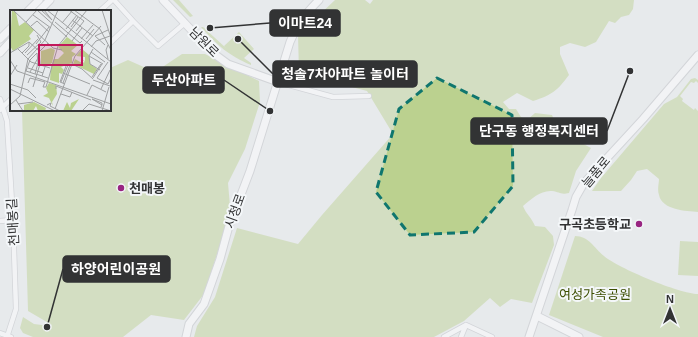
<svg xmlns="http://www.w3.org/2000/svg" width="698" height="337" font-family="Arial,'Noto Sans KR',sans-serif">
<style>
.green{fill:#bbd18f}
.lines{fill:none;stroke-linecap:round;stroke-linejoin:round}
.street-casing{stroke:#babdc0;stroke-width:6}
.secondary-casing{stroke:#babdc0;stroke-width:9}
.street{stroke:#fff;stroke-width:4.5}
.secondary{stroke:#fff;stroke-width:7}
.marked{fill:none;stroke:#0f766e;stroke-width:3;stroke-dasharray:8 5;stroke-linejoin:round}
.poi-dot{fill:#982481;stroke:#f4f7f9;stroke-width:1.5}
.labels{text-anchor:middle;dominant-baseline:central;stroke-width:4;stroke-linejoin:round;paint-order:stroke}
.street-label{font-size:13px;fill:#323334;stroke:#f4f7f9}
.poi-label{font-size:13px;font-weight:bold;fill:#323334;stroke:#f4f7f9;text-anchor:start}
.park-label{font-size:13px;fill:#3c4e00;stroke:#f4f7f9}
.inset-road{fill:none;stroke:#9fa1a2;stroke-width:1}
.view{fill:#c2185b;fill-opacity:0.15;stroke:#c2185b;stroke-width:2}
.inset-edge{fill:none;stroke:#323334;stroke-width:2}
.leader{fill:none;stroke:#323334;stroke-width:1.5}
.callout-dot{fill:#323334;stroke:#f4f7f9;stroke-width:1.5}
.callout{fill:#323334;stroke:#323334;stroke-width:1.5}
.callout-label{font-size:14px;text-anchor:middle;font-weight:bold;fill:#fff}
</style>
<rect width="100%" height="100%" fill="#e7eaec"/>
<path class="green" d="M173 0H179L193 16 190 17Z
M335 0H365L370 4 373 0H634L633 9 629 15 621 17 615 23 609 21 596 42 585 47 570 43 560 47V54L569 75C557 91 552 95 533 101L517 93 503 102 509 109H516L521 117 527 120 535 113 552 115 558 130 562 136 574 139 591 148 576 171 569 193C560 195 560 192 552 191 541 190 531 199 523 206 526 214 532 218 535 226L545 227 553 236 554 245 532 303 511 299 500 307 490 298 464 321 434 337H194L197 326 215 297 237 228 298 244 322 215 393 134 367 91 299 73 298 35Z
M201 27H203L226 48 224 46 239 32 254 49 244 58 251 63V65C228 55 218 46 201 27Z
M182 54H205L259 81 260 102 245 149 228 183 230 206 227 224 204 294 184 320 151 315 123 337H33L23 333 20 328 23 317 34 324 50 326 52 325 28 311 22 110H110V68L128 60 155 72Z
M695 78 698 80V83L696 81 694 83 691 82 680 96 683 99 682 101 694 110 695 108 698 111V212C686 211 662 210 659 195 657 190 659 183 659 179L647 169 637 171 631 180 621 191H592L601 178 664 104 677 97 691 79Z
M575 236C589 236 594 248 604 256 618 268 680 294 698 294V337H603L549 315Z
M680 241 698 242V276L678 275Z"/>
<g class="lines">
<g class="street-casing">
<path id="street" d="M100 11 112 0
M133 21 158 46 185 23
M110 43 133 21 114 0
M278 82 333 97 369 96
M0 99 7 121 13 220 16 309 7 337
M0 110 11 99
M0 221 13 220
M0 333 11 337
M444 337 466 325 492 337
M461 337 466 325"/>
</g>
<g class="secondary-casing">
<path id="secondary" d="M163 0 213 53 228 64 278 82
M28 11 39 0
M39 11 50 0
M0 39 11 28
M0 53 11 41
M537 316 579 337
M186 337 189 324 204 304 220 259 229 226 250 171 290 42C298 24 305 14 319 0
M529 337 572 210 576 197 584 183 643 119 698 55"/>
</g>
<use href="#street" class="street"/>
<use href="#secondary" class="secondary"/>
</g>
<path d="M0 0H698V337H0ZM437 78 512 115 513 186 474 232 410 235 376 192 399 109Z" fill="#e7eaec" fill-opacity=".55" fill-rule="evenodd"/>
<path class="marked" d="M437 78 512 115 513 186 474 232 410 235 376 192 399 109Z"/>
<g class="poi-dot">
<circle cx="121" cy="188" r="4"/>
<circle cx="639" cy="224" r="4"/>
</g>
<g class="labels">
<g class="street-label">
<text transform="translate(204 42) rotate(45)">남원로</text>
<text transform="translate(596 172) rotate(-50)">늘품로</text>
<text transform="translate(235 211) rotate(-70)">시청로</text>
<text transform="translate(13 222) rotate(-93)">천매봉길</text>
</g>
<g class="poi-label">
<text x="129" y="188">천매봉</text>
<text x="631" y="224" text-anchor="end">구곡초등학교</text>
</g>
<g class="park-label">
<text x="595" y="294">여성가족공원</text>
</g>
</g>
<g transform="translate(10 10)">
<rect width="101" height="101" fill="#e7eaec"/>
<path d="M2 0 6 3 9 16 15 12 24 20 19 26 21 29 3 41 0 36ZM57 27 68 35 61 41 66 44 62 47V53L51 57 54 60 52 64 49 63V73L40 70 41 56 44 49H48L54 43 48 37ZM41 38 45 40 42 53 36 56 31 55V41ZM72 39 79 45 80 54 87 59 84 64 63 54 65 49 72 53 75 52 71 49 75 51V47L66 46ZM39 73 46 75 47 84 42 92 43 96 39 88 33 86 38 83 36 78ZM69 89 61 101H53L57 92 60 98 61 93ZM24 92 36 98 35 101H28L26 96 23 101H14V95Z" fill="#bbd18f"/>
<path class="inset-road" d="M3 0 43 38 52 40M27 0 57 27M31 0 42 10M34 0 42 10M37 0 101 52M59 0 74 11 66 21M64 0 90 19 101 40M92 0 101 28M23 5 41 18M62 10 83 26M16 12 27 0M45 12 70 33 72 31M52 13 62 1M21 16 27 11 39 22M61 17 68 7M56 19 67 5M71 29 83 15M76 29 84 19M62 31 72 18M26 34 39 17M95 35 85 26 98 20M81 37 86 31 100 26M8 39 21 52 40 58M83 39 79 46 80 54 90 60M29 42 38 33M81 42 95 52M0 43 19 32 29 41 30 54 23 77M12 43 19 36V32M15 43 28 29M17 45 31 32 27 25M79 46 93 54M98 49 96 40 98 35M0 50 7 61 101 94M98 52 87 68 98 74 101 68M62 54 72 59 83 69M35 57 32 66 38 68M18 58 33 63M20 62 28 48M53 63 80 74M25 64 28 53 27 43 20 50 16 61 25 64 29 65 32 66M0 66 7 55M82 67 91 54M83 68 92 54M83 70 100 76M51 72 58 55M18 73 20 68 35 72 33 77M53 73 60 55M0 74 18 80 26 88M55 74 50 72 56 56M33 77H36L48 36 77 0M0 79 45 101M46 79V76L81 90M91 79 100 60M51 84 60 87 62 82M77 85 82 75 96 82M6 90 13 101M8 94 23 92M0 95 10 86 18 49 35 30 48 0M37 95 41 93 40 96 50 101M91 97 92 95V93L82 89 92 95M45 99 65 46 91 16M72 101 79 94 101 101M92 101 99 77"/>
<path class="view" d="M29 35H72V55H29Z"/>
<rect width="101" height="101" class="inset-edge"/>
</g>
<path class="leader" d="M210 28L270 23M238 39L273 74M270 111L224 80M630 71L607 131M47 327L63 269"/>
<g class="callout-dot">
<circle cx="210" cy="28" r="4"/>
<circle cx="238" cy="39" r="4"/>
<circle cx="270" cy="111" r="4"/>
<circle cx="630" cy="71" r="4"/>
<circle cx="47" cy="327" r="4"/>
</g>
<g class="callout">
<rect x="270" y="10" width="70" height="26" rx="4"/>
<rect x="273" y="61" width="144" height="26" rx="4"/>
<rect x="143" y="67" width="81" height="26" rx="4"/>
<rect x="471" y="118" width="136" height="26" rx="4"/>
<rect x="63" y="256" width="107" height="26" rx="4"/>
</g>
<g class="callout-label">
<text x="305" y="28">이마트24</text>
<text x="345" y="79">청솔7차아파트 놀이터</text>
<text x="184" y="85">두산아파트</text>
<text x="539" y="136">단구동 행정복지센터</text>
<text x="116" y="274">하양어린이공원</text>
</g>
<g transform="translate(670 309)" stroke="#f4f7f9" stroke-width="3" paint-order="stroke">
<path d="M0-3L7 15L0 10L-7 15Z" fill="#323334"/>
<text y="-6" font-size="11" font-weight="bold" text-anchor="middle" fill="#323334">N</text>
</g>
</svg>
